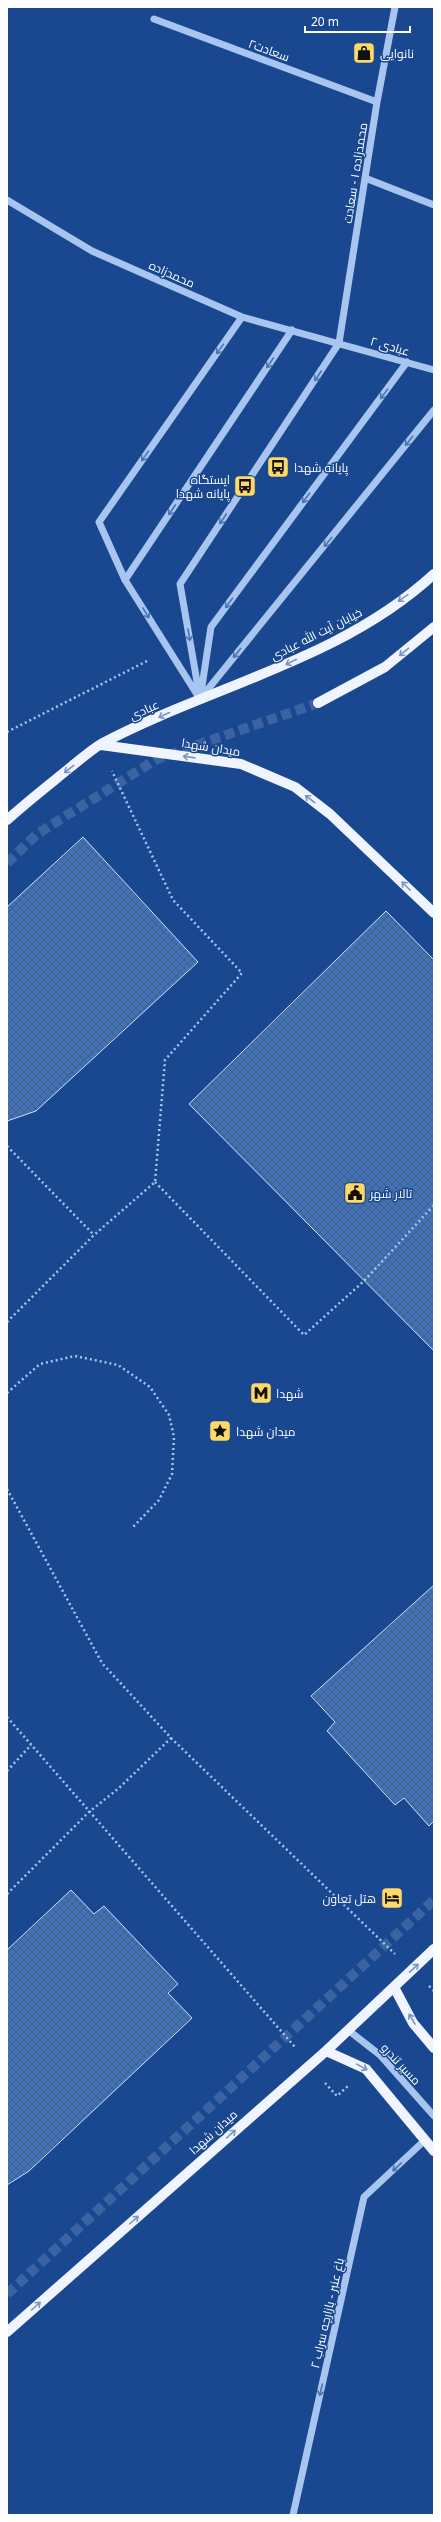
<svg xmlns="http://www.w3.org/2000/svg" width="441" height="2522" font-family="'Noto Sans',Cairo,sans-serif">
<style>
.building{fill:url(#building-cross-hatch);stroke:#cde0fb}
.lines{fill:none;stroke-linecap:round;stroke-linejoin:round}
.major-tunnel{stroke:#3c63a1;stroke-width:10;stroke-dasharray:10 5;stroke-linecap:butt}
.path{stroke:#a7c5ef;stroke-width:2.5;stroke-dasharray:2 3;stroke-linecap:butt}
.minor{stroke:#a7c5ef;stroke-width:7}
.major{stroke:#eff4ff;stroke-width:10}
.oneway{stroke:#4b74b1}
.oneway2{stroke:#7995c2}
.labels{text-anchor:middle;dominant-baseline:central;stroke-width:3;stroke-linejoin:round;paint-order:stroke}
.street-label{font-size:12px;fill:#fff;stroke:#194890}
.poi-label{font-size:12px;fill:#fff;stroke:#194890;text-anchor:start}
</style>
<defs>
<pattern id="building-cross-hatch" width="8" height="8" patternUnits="userSpaceOnUse"><rect width="8" height="8" fill="#4171b8"/><path d="M0 0l8 8M0 8l8-8" fill="none" stroke="#475d7d"/></pattern>
</defs>
<rect width="100%" height="100%" fill="#194890"/>
<path class="building" d="M83 837 198 962 36 1111 7 1121V907Z
M386 911 434 960V1351L189 1104Z
M434 1585V1821L429 1826 404 1798 395 1805 327 1731 335 1722 311 1696Z
M71 1890 94 1914 104 1906 178 1984 168 1993 192 2018 29 2171 7 2185V1950Z"/>
<g class="lines">
<path class="major-tunnel" d="M7 863 37 834 157 759 318 703
M7 2294 434 1900"/>
<path class="path" d="M7 732 149 660
M7 1146 94 1235
M155 1182 304 1335 364 1281 434 1205
M7 1322 94 1235 155 1182 165 1060 242 973 173 900 112 771
M7 1393 40 1364 75 1356 118 1365 150 1387 169 1415 174 1437 172 1474 159 1500 133 1527
M7 1489 102 1663 171 1738 395 1954
M7 1717 295 2047
M7 1771 31 1745
M7 1894 89 1812 119 1788 171 1738
M429 1986 434 1991
M325 2083 337 2096 348 2086"/>
<path class="minor" d="M154 19 377 102
M365 178 434 205
M7 200 92 251 242 317 434 370
M125 580 292 330
M201 693 211 627 407 362
M198 696 125 580 99 522 242 317
M200 699 180 584 339 343 377 102 395 7
M200 699 434 410
M348 2030 380 2055 434 2116
M293 2515 364 2197 425 2140"/>
<path class="major" d="M318 703 385 667 434 627
M101 745 241 764 295 787 330 814 434 913
M7 820C28 801 50 784 72 766 81 759 91 750 101 744 210 686 341 660 434 574
M394 1987 413 2023 434 2048
M326 2051 366 2069 434 2151
M7 2332 326 2051 434 1949"/>
</g>
<defs><path id="oneway-shaft" d="M-6 0H5M1.5-3L5.5 0L1.5 3" fill="none" stroke-width="1.6" stroke-linecap="round" stroke-linejoin="round"/></defs>
<g class="oneway">
<use href="#oneway-shaft" transform="translate(220 349) rotate(125)"/>
<use href="#oneway-shaft" transform="translate(270 363) rotate(124)"/>
<use href="#oneway-shaft" transform="translate(318 376) rotate(123)"/>
<use href="#oneway-shaft" transform="translate(384 394) rotate(127)"/>
<use href="#oneway-shaft" transform="translate(409 441) rotate(129)"/>
<use href="#oneway-shaft" transform="translate(145 456) rotate(125)"/>
<use href="#oneway-shaft" transform="translate(306 498) rotate(127)"/>
<use href="#oneway-shaft" transform="translate(172 510) rotate(124)"/>
<use href="#oneway-shaft" transform="translate(223 519) rotate(123)"/>
<use href="#oneway-shaft" transform="translate(328 542) rotate(129)"/>
<use href="#oneway-shaft" transform="translate(229 603) rotate(126)"/>
<use href="#oneway-shaft" transform="translate(146 613) rotate(58)"/>
<use href="#oneway-shaft" transform="translate(189 635) rotate(81)"/>
<use href="#oneway-shaft" transform="translate(237 653) rotate(129)"/>
<use href="#oneway-shaft" transform="translate(397 2167) rotate(137)"/>
<use href="#oneway-shaft" transform="translate(321 2390) rotate(103)"/>
</g>
<g class="oneway2">
<use href="#oneway-shaft" transform="translate(403 598) rotate(145)"/>
<use href="#oneway-shaft" transform="translate(404 652) rotate(141)"/>
<use href="#oneway-shaft" transform="translate(291 662) rotate(153)"/>
<use href="#oneway-shaft" transform="translate(164 715) rotate(155)"/>
<use href="#oneway-shaft" transform="translate(189 757) rotate(-172)"/>
<use href="#oneway-shaft" transform="translate(69 769) rotate(142)"/>
<use href="#oneway-shaft" transform="translate(310 799) rotate(-143)"/>
<use href="#oneway-shaft" transform="translate(406 886) rotate(-135)"/>
<use href="#oneway-shaft" transform="translate(414 1968) rotate(-43)"/>
<use href="#oneway-shaft" transform="translate(412 2019) rotate(-121)"/>
<use href="#oneway-shaft" transform="translate(362 2067) rotate(29)"/>
<use href="#oneway-shaft" transform="translate(231 2134) rotate(-42)"/>
<use href="#oneway-shaft" transform="translate(134 2220) rotate(-42)"/>
<use href="#oneway-shaft" transform="translate(36 2306) rotate(-42)"/>
</g>
<defs>
<g id="shop-square" transform="scale(1.15)"><rect x="-9" y="-9" width="18" height="18" rx="4" fill="#ffd965" stroke="#194890"/><path d="M-5-2.5h2.3a2.7 3.5 0 0 1 5.4 0H5L5.5 6h-11ZM-1.5-2.5h3a1.5 2.3 0 0 0-3 0Z" fill="#111"/></g>
<g id="bus-square" transform="scale(1.15)"><rect x="-9" y="-9" width="18" height="18" rx="4" fill="#ffd965" stroke="#194890"/><path d="M-5-6H5V4H4V6H2V4H-2V6H-4V4H-5ZM-3.5-4V0h7V-4ZM-3.5 1.2v1.5H-2V1.2ZM2 1.2v1.5H3.5V1.2Z" fill="#111"/></g>
<g id="civic-square" transform="scale(1.15)"><rect x="-9" y="-9" width="18" height="18" rx="4" fill="#ffd965" stroke="#194890"/><path d="M-.6-6.5H3V-4.5H.6V-3L4-1V1h2V6H-6V1h2V-1L-.6-3ZM-1.2 2.5V6h2.4V2.5Z" fill="#111"/></g>
<g id="metro-square" transform="scale(1.15)"><rect x="-9" y="-9" width="18" height="18" rx="4" fill="#ffd965" stroke="#194890"/><path d="M-5.5 5V-5H-3L0 0L3-5H5.5V5H3V-.5L0 4L-3-.5V5Z" fill="#111"/></g>
<g id="sight-square" transform="scale(1.15)"><rect x="-9" y="-9" width="18" height="18" rx="4" fill="#ffd965" stroke="#194890"/><path d="M0-6L1.8-2.2L6-1.7L2.9 1.2L3.7 5.4L0 3.3L-3.7 5.4L-2.9 1.2L-6-1.7L-1.8-2.2Z" fill="#111"/></g>
<g id="hotel-square" transform="scale(1.15)"><rect x="-9" y="-9" width="18" height="18" rx="4" fill="#ffd965" stroke="#194890"/><path d="M-6-4.5h1.5V1H6V5H4.5V3h-9V5H-6ZM-4 0a1.8 1.8 0 1 1 3.6 0ZM.5 0V-2.5h3Q6-2.5 6 0Z" fill="#111"/></g>
</defs>
<g fill-rule="evenodd">
<use href="#shop-square" x="364" y="53"/>
<use href="#bus-square" x="278" y="467"/>
<use href="#bus-square" x="245" y="486"/>
<use href="#civic-square" x="355" y="1193"/>
<use href="#metro-square" x="261" y="1393"/>
<use href="#sight-square" x="220" y="1431"/>
<use href="#hotel-square" x="392" y="1898"/>
</g>
<g class="labels">
<g class="street-label">
<text transform="translate(269 50) rotate(20)">سعادت۲</text>
<text transform="translate(355 173) rotate(-81)">محمدزاده ۱ - سعادت</text>
<text transform="translate(172 274) rotate(24)">محمدزاده</text>
<text transform="translate(390 346) rotate(16)">عبادی ۲</text>
<text transform="translate(316 634) rotate(-27)">خیابان آیت الله عبادی</text>
<text transform="translate(144 710) rotate(-25)">عبادی</text>
<text transform="translate(211 747) rotate(9)">میدان شهدا</text>
<text transform="translate(401 2064) rotate(47)">مسیر تندرو</text>
<text transform="translate(213 2132) rotate(-42)">میدان شهدا</text>
<text transform="translate(327 2313) rotate(-77)">باغ عنبر - بازارچه سراب ۲</text>
</g>
<g class="poi-label">
<text x="380" y="53">نانوایی</text>
<text x="294" y="467">پایانه شهدا</text>
<text x="230" y="479" text-anchor="end">ایستگاه<tspan x="230" dy="14">پایانه شهدا</tspan></text>
<text x="370" y="1193">تالار شهر</text>
<text x="276" y="1393">شهدا</text>
<text x="236" y="1431">میدان شهدا</text>
<text x="376" y="1898" text-anchor="end">هتل تعاون</text>
</g>
</g>
<rect width="441" height="2522" fill="none" stroke="#ffffff" stroke-width="16"/>
<path d="M305 26v6h105v-6" fill="none" stroke="#ffffff" stroke-width="2"/>
<text x="311" y="26" font-size="12" fill="#ffffff" stroke="#194890" stroke-width="3" paint-order="stroke">20 m</text>
</svg>
